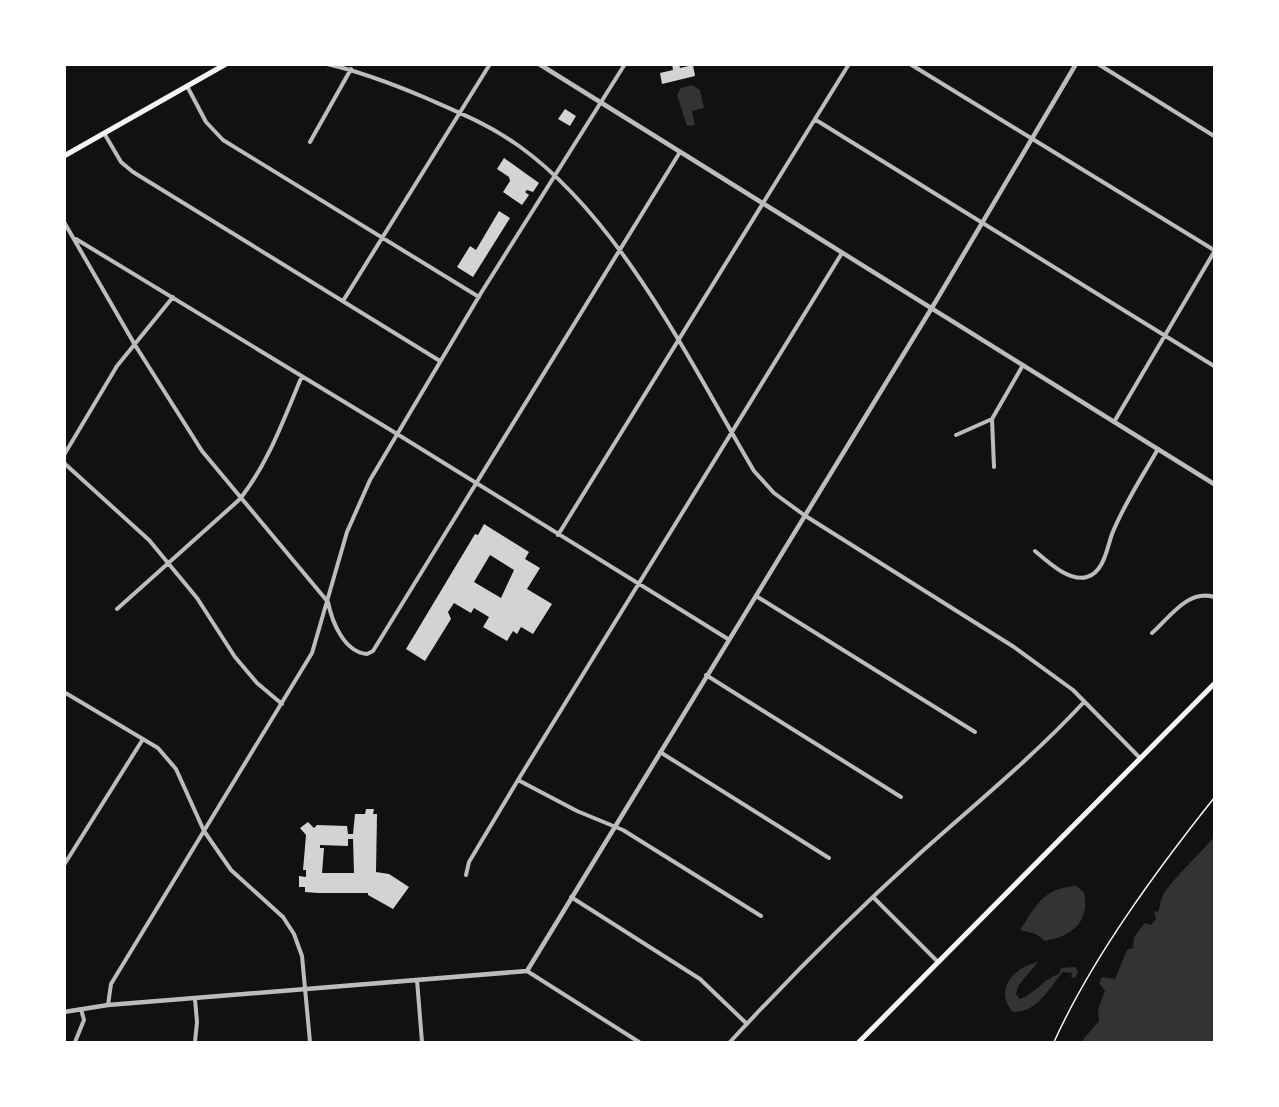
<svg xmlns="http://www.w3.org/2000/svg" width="1279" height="1107" font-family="'Roboto Condensed',sans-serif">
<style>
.water{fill:#333}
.building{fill:#d3d3d3;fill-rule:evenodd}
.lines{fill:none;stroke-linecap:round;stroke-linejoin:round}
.path{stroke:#f5f5f5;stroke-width:1.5}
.minor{stroke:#bcbcbc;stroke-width:4}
.tertiary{stroke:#bcbcbc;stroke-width:4.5}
.secondary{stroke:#f5f5f5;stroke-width:5}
.primary{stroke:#f5f5f5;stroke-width:5}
</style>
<rect width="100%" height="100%" fill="#111"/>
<path class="water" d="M692 85 700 90 704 108 692 111 695 125 687 126 677 95 681 88Z
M1214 837V1042H1081L1099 1021 1098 1009 1105 991 1099 983 1102 977 1115 979 1127 950 1133 948 1134 937 1145 923 1151 925 1156 919 1154 911 1158 912C1160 907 1160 903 1162 898 1165 886 1202 852 1214 837Z
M1076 886 1084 892C1090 921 1073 936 1045 941L1036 934 1020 930C1037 905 1043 888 1076 886Z
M1038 962 1018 986 1016 994 1020 999C1035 994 1044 978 1059 974L1061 968 1075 967 1078 972 1075 978 1071 977 1072 973 1063 972C1049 988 1037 1013 1013 1012 993 990 1014 967 1038 962Z"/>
<path class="building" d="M672 64H679L680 68 693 65 695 76 662 84 660 73 673 70Z
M565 109 576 116 570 126 558 119Z
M504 158 539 183 533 192 527 190 525 192 529 195 522 205 503 192 510 181 509 177 497 169Z
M499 211 510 218 473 277 457 267 470 246 476 250Z
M484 524 529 552 525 559 540 568 527 589 552 604 533 634 521 627 517 634 513 631 507 641 483 627 489 617 474 608 471 613 454 603 448 612 451 619 425 661 406 649 475 534 478 535ZM490 555 514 570 501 598 474 582Z
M366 809H374L373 814H377L376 872 389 874 409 887 393 909 368 895V893H318L305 892V887H299V876L306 877V870H303L306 835 300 828 308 822 314 828 317 825 347 826 348 834H353L355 814H365ZM348 839H353L354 873H322L324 848H320V845L348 846Z"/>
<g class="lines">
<path class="path" d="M1054 1042C1092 958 1156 871 1214 798"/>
<path class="minor" d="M327 64C362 72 393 84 426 98 458 112 490 125 519 146 621 219 691 364 754 471L774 493 804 515 1014 647 1073 690 1140 758
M910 64 1214 250
M1098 64 1214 136
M187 86 206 122 223 140 479 297
M816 120 1214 366
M104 133 121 162 133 172 440 361
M310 142 351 69
M64 222 135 345 202 451 328 602C332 622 344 652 367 654L373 651 680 152
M76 239 389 429 728 639
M343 301 490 64
M992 419 1023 365
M992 419 994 467
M1114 422 1214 252
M956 435 992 419
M64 455 117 366 173 297
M64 463 149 540 197 598 235 657 257 683 282 704
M558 535 849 64
M1035 551C1048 562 1069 582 1087 577 1104 572 1107 548 1112 534 1124 504 1142 477 1158 449
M756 596 975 732
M117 609 240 499C269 462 284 418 302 376
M1152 633C1170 617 1188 589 1214 597
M706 675 901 797
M64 692 158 748 176 769 204 831 231 870 283 917 294 934 302 956 310 1042
M660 752 829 858
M518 780 577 811 623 830 761 916
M64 865 143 739
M466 875 469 862 518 780 842 253
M571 897 700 979 747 1024
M873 897 938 962
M527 971 639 1042
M417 980 422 1042
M108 1005 111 984 312 653 347 532 370 480 481 293 625 64
M75 1042 84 1020 81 1009
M195 1042 197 1022 195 999
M730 1042C789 978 852 915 917 856 974 805 1032 758 1084 702"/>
<path class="tertiary" d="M539 64 1214 484
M64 1012 108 1005 527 971 936 301 1076 64"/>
<path class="secondary" d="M859 1042 1214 684"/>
<path class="primary" d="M64 156 226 64"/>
</g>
<rect width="1279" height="1107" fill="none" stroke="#ffffff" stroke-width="132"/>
</svg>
